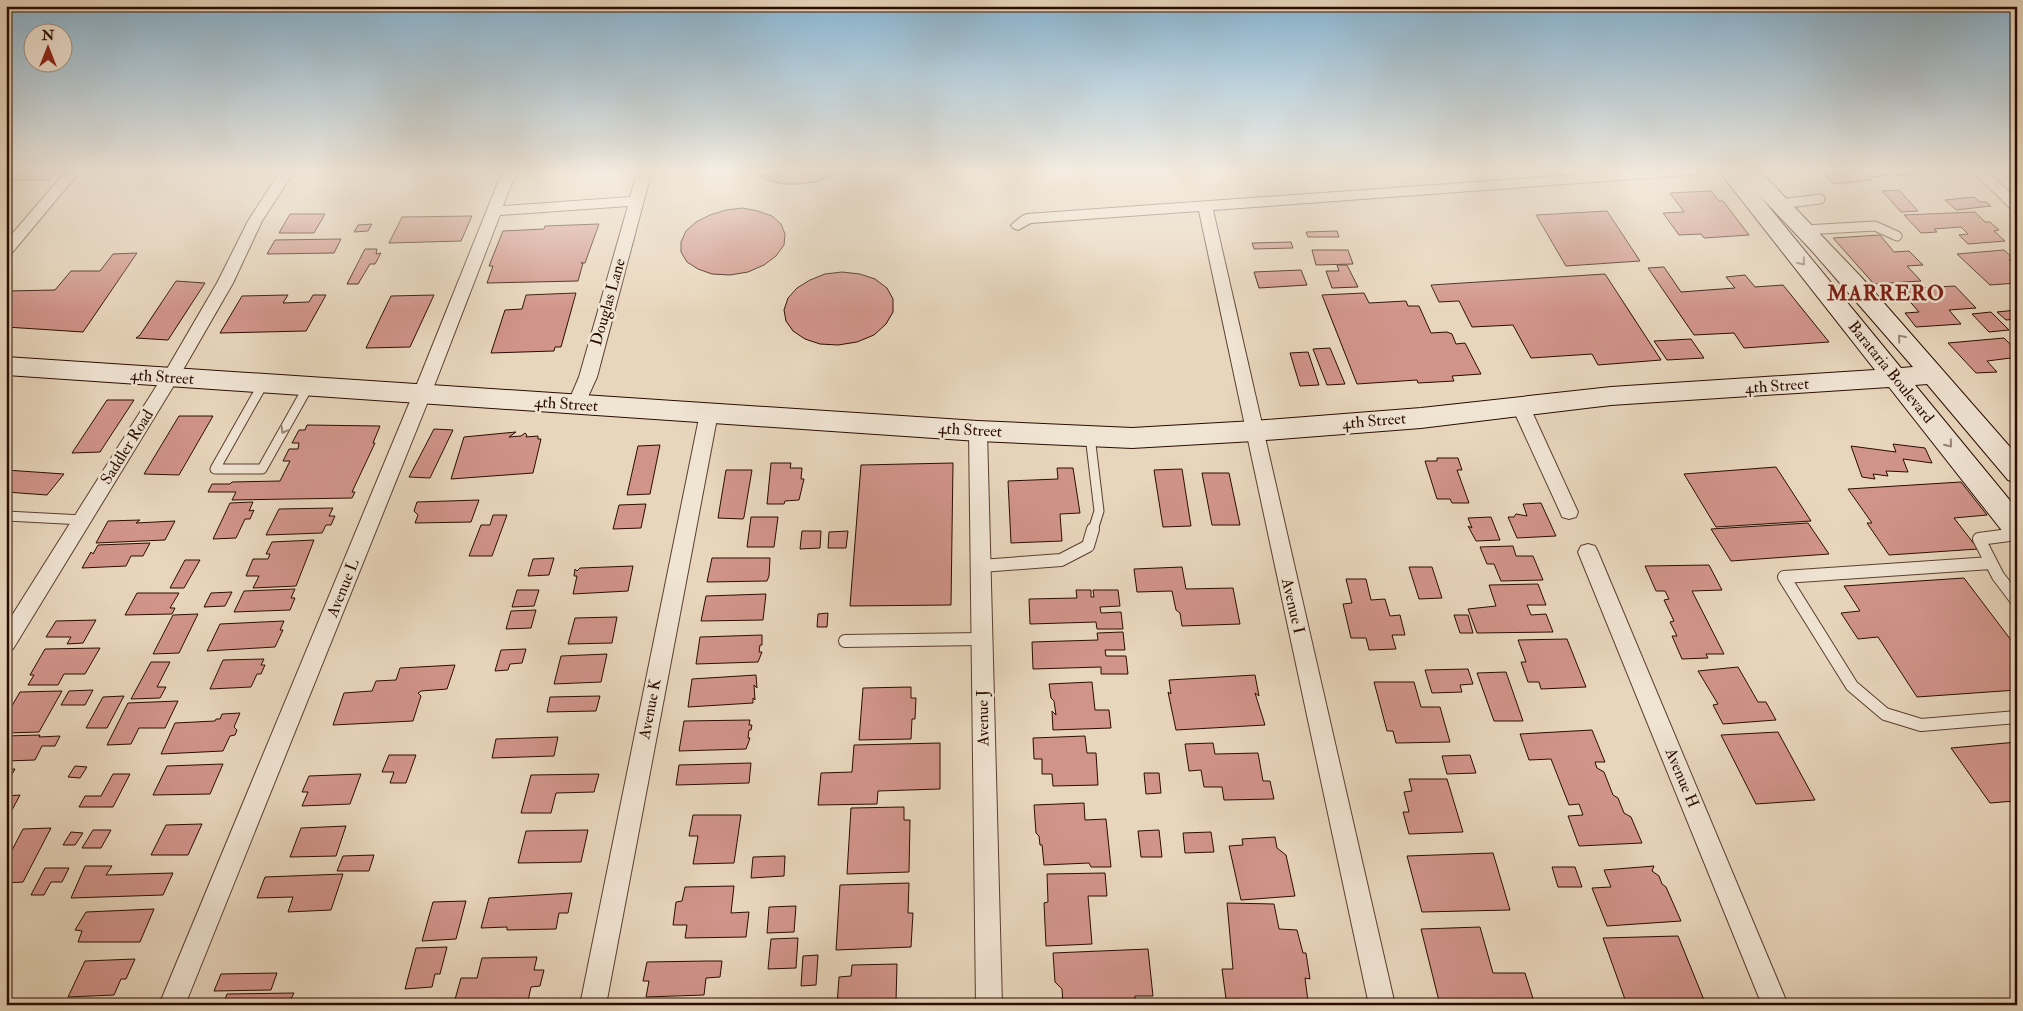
<svg xmlns="http://www.w3.org/2000/svg" width="2023" height="1011" font-family="'IM FELL Double Pica',serif">
<style>
.building{fill:#d1948a;stroke:#2a0c00}
.lines{fill:none;stroke-linecap:round;stroke-linejoin:round}
.lane-far1-casing{stroke:#5a3e2f;stroke-width:11}
.lane-casing{stroke:#5a3e2f;stroke-width:14}
.street-casing{stroke:#5a3e2f;stroke-width:2}
.secondary-casing{stroke:#2a0c00;stroke-width:2}
.lane-far1{stroke:#f0e4d3;stroke-width:9}
.lane{stroke:#f0e4d3;stroke-width:12}
.street{fill:#f0e4d3;fill-rule:evenodd}
.secondary{fill:#f0e4d3;fill-rule:evenodd}
.oneway{stroke:#978374}
.labels{text-anchor:middle;dominant-baseline:central;stroke-width:5;stroke-linejoin:round;paint-order:stroke}
.street-label{font-size:16px;fill:#2a0c00;stroke:#f0e4d3}
.district-label{font-size:21px;font-weight:bold;letter-spacing:1px;fill:#7a1f14;stroke:#f0e4d3}
</style>
<rect width="100%" height="100%" fill="#e8d6bc"/>
<filter id="stains"><feTurbulence type="fractalNoise" baseFrequency=".004" numOctaves="4"/><feColorMatrix values="0 0 0 0 .2 0 0 0 0 .09 0 0 0 0 .02 0 0 0 .5 -.17"/></filter>
<radialGradient id="worn" r=".72"><stop offset=".6" stop-color="#630" stop-opacity="0"/><stop offset="1" stop-color="#630" stop-opacity=".3"/></radialGradient>
<path class="building" d="M18 170H58L49 180H9Z
M755 170H838L831 176 816 182 799 184H784L770 181 760 175Z
M1821 170H1861L1872 180 1834 184Z
M1864 170H1886L1892 175 1872 177Z
M1892 170H1938L1941 173 1904 175H1897Z
M1899 190 1918 211 1901 212 1882 191Z
M1711 191 1719 201H1723L1749 235 1704 238 1701 234 1679 235 1663 213 1684 212 1670 193Z
M1974 197 1980 202H1986L1991 206 1956 210 1945 200Z
M742 208 758 211 772 216 781 224 785 234 784 245 776 256 764 265 748 272 730 275 712 274 698 269 687 262 681 252V242L686 231 696 222 710 215 726 210Z
M1607 211 1640 261 1566 266 1536 215Z
M1975 212 1985 222H1990L1999 230 1994 231 2005 241 1968 244 1959 235 1968 234 1961 227 1934 229 1937 232 1921 233 1904 215Z
M290 214H325L314 233H279Z
M472 216 461 241 389 243 402 217Z
M372 224 368 231 354 232 358 225Z
M599 224 585 263H581H583L578 281 487 283 493 266H489L503 231 544 229 545 226Z
M1337 231 1339 237H1308L1306 232Z
M1880 235 1894 252 1909 251 1923 265 1907 266 1921 281 1874 284 1833 238Z
M341 239 334 253 267 254 275 240Z
M1291 242 1293 248 1254 249 1252 243Z
M365 249H377L376 254 381 253 375 264H370L358 284H347Z
M1312 250H1348L1353 264 1316 265Z
M2004 250 2014 259 2009 260 2017 267V283L1990 285 1957 254Z
M137 253 83 332 6 327V293L8 291 55 290 71 271H100L113 254Z
M1337 265H1347L1358 287 1332 288 1326 271H1339Z
M1664 267 1681 292 1735 288 1726 277 1745 275 1755 287 1783 285 1829 342 1744 348 1734 333 1694 335 1648 268Z
M1301 270 1307 285 1259 288 1254 272Z
M842 272 860 274 875 279 887 288 893 299V312L886 324 874 335 857 342 838 345 820 344 805 339 793 331 786 321 784 310 788 298 797 288 810 280 825 274Z
M1605 274 1661 360 1598 365 1592 354 1531 358 1513 325 1472 327 1459 301 1439 302 1431 285Z
M176 281 205 283 168 340 136 338 140 335Z
M1955 286 1976 308 1949 310 1961 324 1916 327 1905 313 1919 312 1899 289Z
M576 293 561 347H555L554 351 491 353 505 310 522 309 526 295Z
M1364 293 1369 303 1406 301 1408 306H1419L1431 333 1447 332 1452 334 1456 344 1465 343 1481 374 1452 376 1454 381 1418 383 1417 380 1357 384 1322 295Z
M288 295 283 303 309 302 313 295H326L306 331 220 333 242 296Z
M434 295 410 347 366 348 391 296Z
M2017 310V319L2006 320 1997 312Z
M1991 312 2009 330 1989 332 1972 314Z
M2004 338 2017 351V364L2011 358 1987 361 1997 372 1976 373 1948 343Z
M1691 339 1704 358 1667 360 1654 341Z
M1330 348 1345 384 1327 385 1313 349Z
M1308 352 1319 385 1300 386 1290 353Z
M107 400H134L100 452 72 453Z
M179 416H213L179 475 144 474Z
M307 425 380 426 373 443H375L352 492H355L352 498 232 500 236 492H208L212 484H230L232 482 280 481 290 461H283L289 449H298L299 443H292L299 430H305Z
M434 429 453 430 430 478 409 477Z
M516 432 509 437 521 436 525 433 527 435 526 437 538 436V439H541L533 473 451 479 464 437Z
M1893 444 1925 448 1932 463 1903 459 1908 472 1886 471 1888 476 1873 474 1875 479 1862 477 1851 446 1896 452Z
M660 445 650 494 627 495 638 446Z
M1437 458H1458L1462 470H1457L1469 503H1452L1450 499H1437L1425 461H1437Z
M771 463H791L790 468H802L801 479H804L799 500 785 501 784 504H767Z
M953 463 951 605 850 606 861 465Z
M1776 467 1811 521 1716 527 1684 474Z
M1057 468H1073L1080 513 1060 514 1062 541 1011 543 1008 481 1058 479Z
M1182 469 1191 526 1163 527 1154 470Z
M6 470 64 474 47 495 6 492Z
M726 470H752L744 517 743 519 718 518Z
M1202 473H1229L1240 525H1212Z
M1961 482 1987 515 1954 518 1978 549 1889 555 1867 523H1872L1848 489Z
M479 500 471 522 415 523 418 515 414 511 417 502Z
M253 502 249 511 254 510 250 519H245L236 538 213 539 230 503Z
M1541 503 1556 536 1517 538 1508 517H1514L1516 514 1527 516 1523 504Z
M646 504 641 528 613 529 619 505Z
M333 508 329 516H335L331 525H326L322 533 266 535 279 509Z
M493 515H507L492 556H469L481 525H490Z
M751 517H778L774 547H747Z
M1491 517 1500 540 1476 541 1468 526 1472 528 1468 518Z
M140 520 136 523 175 521 165 540 96 543 108 521Z
M1808 523 1829 554 1731 561 1711 529Z
M802 531H821L820 548 800 549Z
M848 531 846 548H828L829 532Z
M314 540 296 586 253 588 259 576H246L253 559H268L270 554H266L272 542Z
M150 543 143 556H131L126 566 82 568 91 552 93 554 98 545Z
M1513 546 1516 556H1533L1543 580 1501 581 1494 564H1487L1480 547Z
M554 558 549 575 528 576 533 559Z
M712 558H770L769 576 767 581 707 582Z
M185 560H200L184 588H170Z
M1709 565 1722 590 1692 591 1724 654H1706L1708 658 1682 659 1672 636H1677L1670 622 1674 621 1664 600 1669 599 1665 591H1656L1645 566Z
M633 566 628 591 573 594 577 576H574L575 569 577 571 580 568Z
M1182 567 1186 589 1233 588 1240 624 1182 626 1180 613 1176 610 1172 591 1137 592 1134 569Z
M1409 567H1432L1442 598 1419 599Z
M1964 578 2017 648V690L1917 697 1878 637 1858 639 1841 613 1860 611 1844 586Z
M1346 579H1366L1371 600 1385 599 1390 616 1400 615 1405 635H1392L1396 649 1369 650 1366 638H1351L1343 604 1352 603Z
M1538 584 1546 605H1527L1531 615 1546 614 1553 632 1477 633 1468 609 1496 606 1489 585Z
M295 589 291 598H295L290 610 234 612 244 591Z
M517 590H539L534 606 512 607Z
M1076 590H1091V597H1094L1093 590H1118L1120 606 1100 607 1101 613 1121 612 1123 629H1097L1096 622 1030 624 1029 599 1077 598Z
M232 592 225 606 204 607 211 593Z
M137 593H179L170 608H175L172 614 125 615Z
M766 594 763 620 701 621 706 596Z
M536 610 531 628 506 629 511 611Z
M828 613 827 627H817L818 614Z
M198 614 179 653 153 654 173 615Z
M1454 615H1468L1473 633H1460Z
M617 617 612 643 568 644 575 618Z
M96 620 83 643 67 644 71 637H46L56 621Z
M284 621 280 630H283L275 647 207 651 220 624Z
M1123 632 1125 650H1105L1106 656H1126L1128 674H1101V667L1033 669 1032 642 1098 640 1097 633Z
M762 635V645H760L759 652H762L758 662 696 664 700 637Z
M1567 639 1586 687 1541 689 1539 682H1528L1521 662H1526L1518 640Z
M100 648 85 674H64L58 685H28L34 675H30L45 649Z
M526 649 522 663 510 664 508 670 495 671 501 650Z
M607 654 601 682 554 684 561 656Z
M264 659 261 665H265L261 674H257L251 687 210 689 223 660Z
M151 662H170L157 687H166L160 698 131 699Z
M455 665 447 689 421 691 418 693 421 696 413 721 333 725 344 693 372 691 376 681 396 680 400 668Z
M1738 667 1758 702H1766L1776 720 1723 724 1713 705 1718 704 1698 671Z
M1468 669 1473 684 1460 685 1462 692 1432 693 1425 670Z
M1506 672 1523 721H1494L1477 673Z
M756 675 757 688 754 685 755 700 753 698V703L688 707 692 679Z
M1255 675 1259 696 1255 693 1265 725 1176 730 1168 692 1171 694 1169 680Z
M1092 682 1095 710H1109L1111 728 1053 730 1052 711 1056 715 1054 701 1051 698 1049 684Z
M1374 682H1414L1421 707H1440L1450 742 1396 743 1393 731H1387Z
M911 687V698H916L915 719H912L911 739 859 740 863 688Z
M93 690 85 705H61L69 691Z
M62 691 39 732 6 733V716L20 692Z
M124 696 107 728H86L103 697Z
M600 696 596 711 547 712 550 697Z
M178 701 165 728H139L131 744 107 745 128 703Z
M240 713 234 727 237 730 235 735 230 736 223 751 161 754 175 723 215 721 216 719H220L222 714Z
M750 720 749 725H752L751 730H749L748 738H750L746 749 679 751 684 721Z
M1592 730 1605 762H1595L1597 768 1604 772 1613 795 1618 798 1624 813 1631 817 1642 843 1579 846 1568 816 1583 815 1579 804 1569 805 1551 759 1529 760 1520 734Z
M1778 732 1815 800 1756 804 1721 735Z
M40 735 39 737 60 736 55 746H42L35 760 6 761V736Z
M1085 736 1087 753H1096L1098 785 1053 786 1052 774H1042V759H1034L1033 738Z
M558 737 554 756 492 758 496 739Z
M2017 742V795H2011L2014 801 1990 803 1951 748Z
M940 743V789L878 791 877 804 818 805 821 773 852 772 854 745Z
M1213 743 1215 754 1258 753 1263 781H1270L1274 799 1224 800 1222 787H1204L1201 770 1189 771 1185 744Z
M389 755H416L406 783H390L394 772H382Z
M1470 755 1476 773 1447 774 1442 756Z
M751 763 749 783 676 785 679 765Z
M223 764 210 794 153 795 167 766Z
M75 766 87 767 80 778 68 777Z
M6 769H15L6 785Z
M1144 773H1159L1161 793 1146 794Z
M113 774H130L113 807H79L85 796H101Z
M361 774 350 804 302 806 308 792H302L309 776Z
M599 774 594 792 556 793 551 813H521L531 775Z
M1409 779H1447L1463 832 1409 834 1403 812H1409L1404 792 1412 791Z
M20 795 12 810H6V796Z
M1084 803 1085 820 1106 819 1111 867H1091L1089 863 1044 865 1042 845H1040L1039 836 1036 833 1034 805Z
M904 807V820H910L909 872 847 874 851 808Z
M693 815H741L734 863 693 864 698 836H689Z
M202 824 188 855H151L166 825Z
M346 826 336 856 290 857 301 828Z
M51 828 23 882 6 883V852H11L23 829Z
M93 830H111L101 848H82Z
M588 830 581 862 518 863 526 831Z
M1159 830 1162 857H1141L1138 831Z
M71 832 83 833 75 845H63Z
M1211 832 1214 852 1185 853 1183 833Z
M1275 837 1277 848 1286 855 1295 896 1241 900 1229 846 1243 845 1242 839Z
M1493 853 1510 910 1422 912 1407 856Z
M374 855 369 871H337L343 856Z
M785 856 784 876 751 878 753 857Z
M85 866H112L106 875 173 873 163 895 71 898Z
M1654 866 1652 871 1659 876 1662 884 1666 887 1681 921 1607 926 1592 888 1611 887 1604 870Z
M1552 867H1575L1582 887H1558Z
M45 868H69L62 882H51L44 895H31Z
M1105 873 1107 896H1088L1092 944 1046 946 1044 903 1048 902 1047 874Z
M343 874 331 910 288 912 293 897 257 898 265 877Z
M909 883 908 913H913L911 947 836 950 840 885Z
M734 886 731 913 749 912 746 937 685 938 687 925H673L676 902 682 901 685 887Z
M572 893 568 913H559L556 929 507 930V927L481 928 489 898Z
M466 901 456 939 422 941 433 902Z
M1227 903 1274 904 1279 929 1297 930 1303 953H1306L1310 979 1305 978 1308 1001 1226 999 1222 969H1233Z
M796 906 794 932 767 933 769 907Z
M154 909 140 942H78L82 931 75 930 86 912Z
M1480 927 1493 973H1525L1535 1005H1440L1421 929Z
M1678 936 1706 1005H1627L1603 938Z
M798 938 796 968 768 969 771 939Z
M447 947 440 974H435L432 987 405 989 416 948Z
M1148 949 1153 996H1135V1005H1063L1062 989 1055 982 1053 953Z
M818 955 816 985 801 986 803 956Z
M537 957 534 970H544L540 986 531 987 528 1001 454 1003 461 978H477L482 958Z
M135 959 126 979H121L114 995 68 997 85 961Z
M708 961H722L720 977 706 978 704 995 646 997 649 981H643L647 962Z
M897 964 896 1001H905V1005H837L839 977 851 976 852 965Z
M277 973 271 990 214 991 221 974Z
M294 993 288 1005H223L227 994Z
M769 1001 768 1005H741V1002Z"/>
<g class="lines">
<g class="lane-far1-casing">
<path id="lane-far1" d="M1780 204 1820 199
M1804 230 1875 226 1897 236
M263 384 215 469H262L308 387
M1090 436 1099 511 1093 530
M6 516 83 520"/>
</g>
<g class="lane-casing">
<path id="lane" d="M2017 534 1979 539 1998 576 2017 601
M1991 563 1784 577 1852 686 1885 714 1921 725 2017 717
M981 566 1061 560 1088 546 1093 529
M845 641 981 639"/>
</g>
<g class="street-casing">
<path id="street" d="M67 170H81L11 254 6 256V241Z
M281 170H295L262 221 233 283 176 382 13 649 6 652V625L164 374 217 283 248 221Z
M503 170H517L503 206 630 197 638 170H652L597 377 582 410 576 411 570 410 567 405 579 377 628 206 500 215 431 394 185 1005H159L413 394Z
M1644 170H1708L1706 173 1701 174 1213 210 1395 1005H1369L1199 211 1031 223 1018 230 1013 228 1011 225 1022 216 1027 214Z
M1971 170H1986L2017 199V212L2012 210Z
M1520 399 1526 400 1529 405 1578 512 1576 517 1569 519 1562 517 1560 512 1511 405 1514 400Z
M709 407 715 408 718 413 606 1005H580L700 413 703 408Z
M978 424 984 426 987 431 1002 1005H976L969 431 972 426Z
M1588 544 1595 546 1598 552 1788 1005H1762L1578 552 1581 546Z"/>
</g>
<g class="secondary-casing">
<path id="secondary" d="M1718 170H1739L1741 173 1743 170H1759L1862 278 2017 455V483L2008 480 1927 384 1915 385 2017 509V540L2007 537 1889 387 1611 405 1421 428 1254 441 1132 448 978 441 6 375V357L978 421 1132 428 1254 421 1421 408 1611 387 1875 370ZM1759 195 1812 251 1913 367 1901 368Z"/>
</g>
<use href="#lane-far1" class="lane-far1"/>
<use href="#lane" class="lane"/>
<use href="#street" class="street"/>
<use href="#secondary" class="secondary"/>
</g>
<defs><path id="oneway-chevron" d="M-2-3.5L2.5 0L-2 3.5" fill="none" stroke-width="1.6" stroke-linecap="round" stroke-linejoin="round" transform="scale(1.25)"/></defs>
<g class="oneway">
<use href="#oneway-chevron" transform="translate(1802 262) rotate(51)"/>
<use href="#oneway-chevron" transform="translate(1901 338) rotate(-131)"/>
<use href="#oneway-chevron" transform="translate(284 430) rotate(119)"/>
<use href="#oneway-chevron" transform="translate(1949 444) rotate(51)"/>
</g>
<linearGradient id="sky" x2="0" y2="1"><stop stop-color="#88b6d4"/><stop offset="0.55" stop-color="#f5ede1"/><stop offset="1" stop-color="#f5ede1" stop-opacity="0"/></linearGradient>
<rect width="2023" height="311" fill="url(#sky)"/>
<g class="labels">
<g class="street-label">
<text transform="translate(608 302) rotate(-74)">Douglas Lane</text>
<text transform="translate(1891 372) rotate(51)">Barataria Boulevard</text>
<text transform="translate(162 377) rotate(4)">4th Street</text>
<text transform="translate(1777 386) rotate(-4)">4th Street</text>
<text transform="translate(566 404) rotate(4)">4th Street</text>
<text transform="translate(1374 421) rotate(-5)">4th Street</text>
<text transform="translate(970 430) rotate(3)">4th Street</text>
<text transform="translate(127 447) rotate(-58)">Saddler Road</text>
<text transform="translate(343 588) rotate(-68)">Avenue L</text>
<text transform="translate(1293 606) rotate(77)">Avenue I</text>
<text transform="translate(650 709) rotate(-79)">Avenue K</text>
<text transform="translate(983 718) rotate(-91)">Avenue J</text>
<text transform="translate(1682 778) rotate(67)">Avenue H</text>
</g>
<g class="district-label">
<text x="1886" y="293">MARRERO</text>
</g>
</g>
<rect width="2023" height="1011" fill="none" stroke="#e8d6bc" stroke-width="25"/>
<rect x="8" y="8" width="2008" height="996" fill="none" stroke="#2a0c00" stroke-width="2.5"/>
<rect x="12" y="12" width="1998" height="986" fill="none" stroke="#2a0c00"/>
<g transform="translate(48 48)"><circle r="24" fill="#f0e4d3" stroke="#a18e7f"/>
<path d="M0-4L9 19L0 12L-9 19Z" fill="#8f2418"/>
<text y="-8" font-size="14" font-weight="bold" text-anchor="middle" fill="#2a0c00">N</text>
</g>
<rect width="100%" height="100%" filter="url(#stains)"/>
<rect width="100%" height="100%" fill="url(#worn)"/>
</svg>
